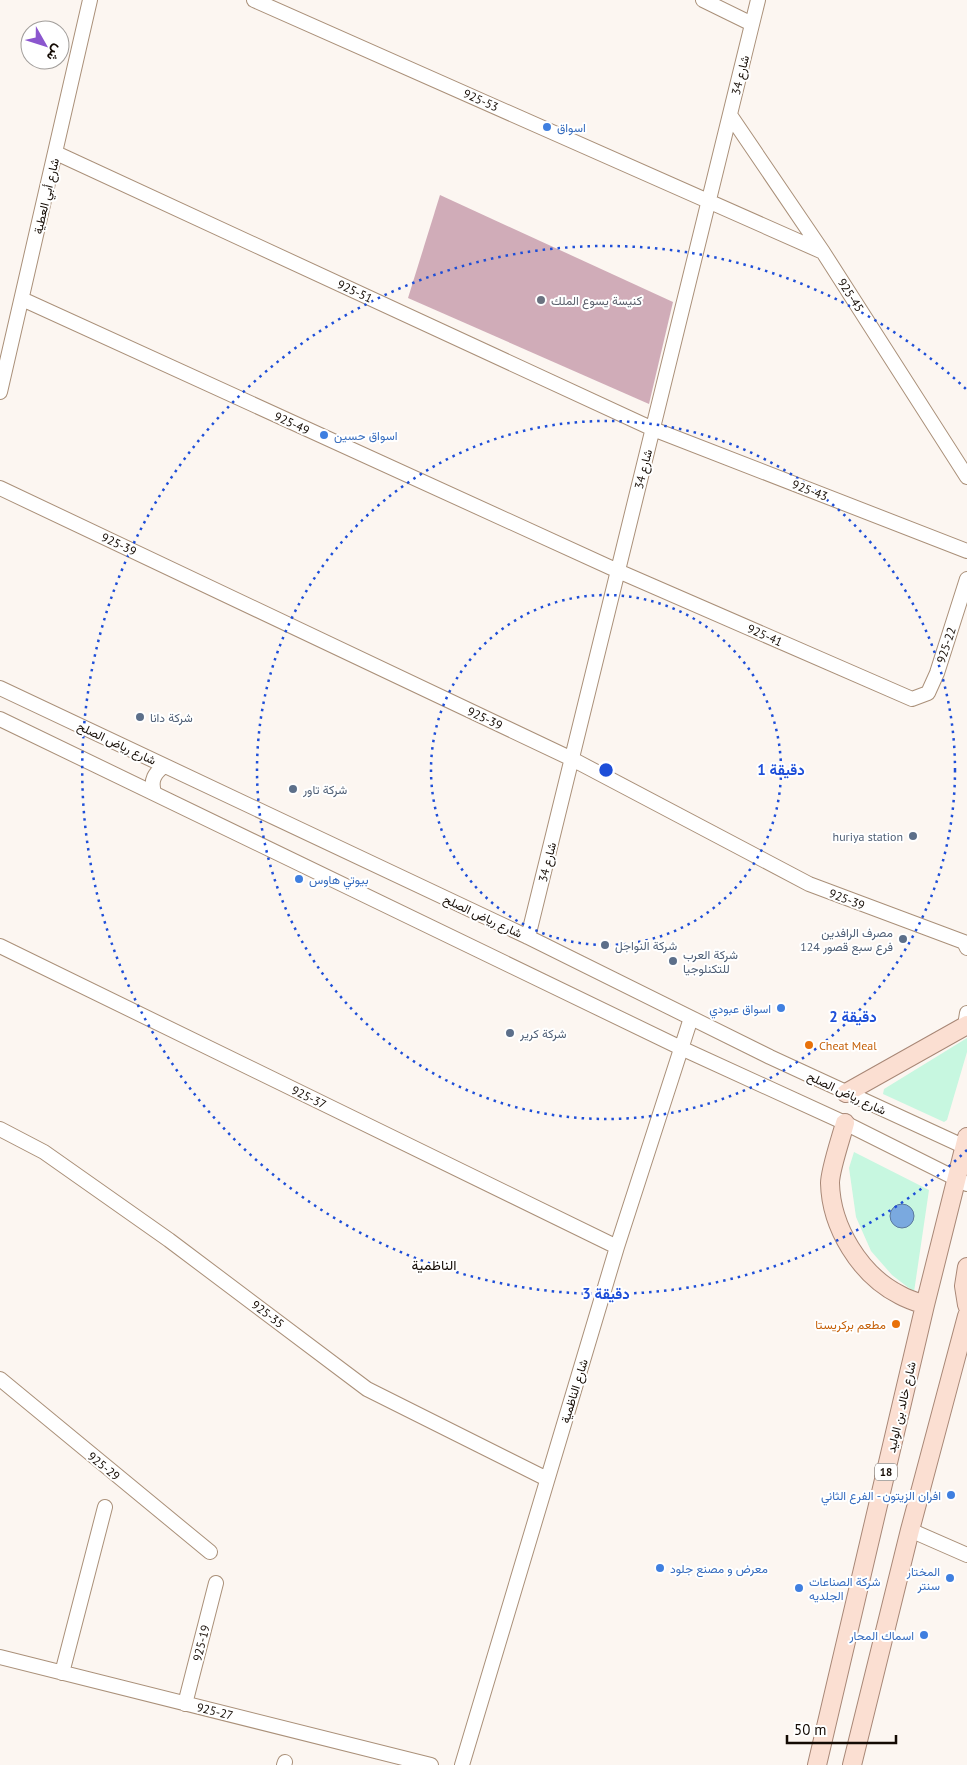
<svg xmlns="http://www.w3.org/2000/svg" width="967" height="1765" font-family="'PT Sans',Vazirmatn,sans-serif">
<style>
.green{fill:#c7f7e0}
.water{fill:#7aa9df;stroke:#5b799d}
.building{fill:#d0acb8}
.lines{fill:none;stroke-linecap:round;stroke-linejoin:round}
.minor-casing{stroke:#aa9079;stroke-width:16}
.major-casing{stroke:#a88776;stroke-width:20}
.minor{stroke:#fff;stroke-width:14}
.major{stroke:#fbdfd2;stroke-width:18}
.ring{fill:none;stroke:#1d4ed8;stroke-width:2.5;stroke-dasharray:2.5 5}
.shop-dot{fill:#3f7fe0;stroke:#fff;stroke-width:2}
.worship-dot{fill:#6b7280;stroke:#fff;stroke-width:2}
.service-dot{fill:#5c6f8a;stroke:#fff;stroke-width:2}
.food-dot{fill:#e8710a;stroke:#fff;stroke-width:2}
.labels{text-anchor:middle;dominant-baseline:central;stroke-width:4;stroke-linejoin:round;paint-order:stroke}
.shield{fill:#fff;stroke:#5a544f;stroke-width:1}
.shield-label{font-size:11px;font-weight:bold;fill:#130a03}
.street-label{font-size:12px;fill:#130a03;stroke:#fff}
.shop-label{font-size:12px;fill:#366cbe;stroke:#fff;text-anchor:start}
.worship-label{font-size:12px;fill:#5b616d;stroke:#fff;text-anchor:start}
.service-label{font-size:12px;fill:#4e5e75;stroke:#fff;text-anchor:start}
.food-label{font-size:12px;fill:#c56008;stroke:#fff;text-anchor:start}
.neighbourhood-label{font-size:14px;fill:#130a03;stroke:#fff}
.centre{fill:#1d4ed8;stroke:#fff;stroke-width:2.5}
.ring-label{font-size:15px;text-anchor:middle;font-weight:bold;fill:#1d4ed8;stroke:#fff;stroke-width:4;stroke-linejoin:round;paint-order:stroke}
</style>
<rect width="100%" height="100%" fill="#fcf6f1"/>
<path class="green" d="M967 1038V1052L947 1120 944 1122 883 1094 884 1089Z
M854 1152 929 1190 914 1292 892 1275 871 1251 856 1217 849 1168Z"/>
<path class="water" d="M890 1216a12 12 0 1 1 24 0a12 12 0 1 1-24 0Z"/>
<path class="building" d="M440 195 673 302 649 404 408 298Z"/>
<g class="lines">
<g class="minor-casing">
<path id="minor" d="M254 0 823 252
M703 0 752 24
M730 115 823 252 967 477
M56 153 653 429 967 551
M22 299 618 571 912 699 928 693 937 673 967 579
M0 392 90 0
M0 488 572 759 809 884 964 942 967 948
M0 688 528 937 770 1057 965 1147
M0 719 681 1048 845 1123 967 1184
M154 792C150 780 155 773 164 766
M528 937 758 0
M0 946 617 1247
M965 1026 967 1013
M0 1129 44 1152 169 1240 367 1389 547 1479
M0 1379 210 1552
M910 1530 967 1555
M0 1657 431 1765
M62 1673 105 1507
M185 1704 216 1583
M284 1765 285 1762
M462 1765 617 1247 691 1018"/>
</g>
<g class="major-casing">
<path id="major" d="M846 1093 967 1025
M845 1123C841 1138 830 1170 830 1183 831 1227 860 1275 900 1295 907 1299 916 1302 925 1305
M967 1267 964 1286 967 1305
M817 1765 925 1305 967 1137
M852 1765 910 1530 967 1316"/>
</g>
<use href="#minor" class="minor"/>
<use href="#major" class="major"/>
</g>
<g class="ring">
<circle cx="606" cy="770" r="175"/>
<circle cx="606" cy="770" r="349"/>
<path d="M967 1150A524 524 0 1 1 967 390"/>
</g>
<g class="shop-dot">
<circle cx="547" cy="127" r="5"/>
<circle cx="324" cy="435" r="5"/>
<circle cx="299" cy="879" r="5"/>
<circle cx="781" cy="1008" r="5"/>
<circle cx="951" cy="1495" r="5"/>
<circle cx="660" cy="1568" r="5"/>
<circle cx="950" cy="1578" r="5"/>
<circle cx="799" cy="1588" r="5"/>
<circle cx="924" cy="1635" r="5"/>
</g>
<circle class="worship-dot" cx="541" cy="300" r="5"/>
<g class="service-dot">
<circle cx="140" cy="717" r="5"/>
<circle cx="293" cy="789" r="5"/>
<circle cx="913" cy="836" r="5"/>
<circle cx="903" cy="939" r="5"/>
<circle cx="605" cy="945" r="5"/>
<circle cx="673" cy="961" r="5"/>
<circle cx="510" cy="1033" r="5"/>
</g>
<g class="food-dot">
<circle cx="809" cy="1045" r="5"/>
<circle cx="896" cy="1324" r="5"/>
</g>
<g class="labels">
<rect class="shield" x="875" y="1463.5" width="22" height="17" rx="4"/>
<g class="shield-label">
<text x="886" y="1472">18</text>
</g>
<g class="street-label">
<text transform="translate(740 75) rotate(-76)">شارع 34</text>
<text transform="translate(481 100) rotate(24)">925-53</text>
<text transform="translate(46 196) rotate(-77)">شارع أبي العطية</text>
<text transform="translate(355 291) rotate(25)">925-51</text>
<text transform="translate(851 295) rotate(57)">925-45</text>
<text transform="translate(292 423) rotate(25)">925-49</text>
<text transform="translate(643 469) rotate(-76)">شارع 34</text>
<text transform="translate(810 490) rotate(21)">925-43</text>
<text transform="translate(119 544) rotate(25)">925-39</text>
<text transform="translate(765 635) rotate(24)">925-41</text>
<text transform="translate(946 645) rotate(-72)">925-22</text>
<text transform="translate(485 718) rotate(25)">925-39</text>
<text transform="translate(117 743) rotate(25)">شارع رياض الصلح</text>
<text transform="translate(547 862) rotate(-76)">شارع 34</text>
<text transform="translate(847 899) rotate(21)">925-39</text>
<text transform="translate(483 916) rotate(25)">شارع رياض الصلح</text>
<text transform="translate(847 1093) rotate(25)">شارع رياض الصلح</text>
<text transform="translate(309 1097) rotate(26)">925-37</text>
<text transform="translate(268 1314) rotate(37)">925-35</text>
<text transform="translate(574 1391) rotate(-73)">شارع الناظمية</text>
<text transform="translate(901 1407) rotate(-77)">شارع خالد بن الوليد</text>
<text transform="translate(104 1466) rotate(39)">925-29</text>
<text transform="translate(201 1643) rotate(-76)">925-19</text>
<text transform="translate(215 1711) rotate(14)">925-27</text>
</g>
<g class="shop-label">
<text x="557" y="127">اسواق</text>
<text x="334" y="435">اسواق حسين</text>
<text x="309" y="879">بيوتي هاوس</text>
<text x="771" y="1008" text-anchor="end">اسواق عبودي</text>
<text x="941" y="1495" text-anchor="end">افران الزيتون - الفرع الثاني</text>
<text x="670" y="1568">معرض و مصنع جلود</text>
<text x="940" y="1571" text-anchor="end">المختار<tspan x="940" dy="14">سنتر</tspan></text>
<text x="809" y="1581">شركة الصناعات<tspan x="809" dy="14">الجلديه</tspan></text>
<text x="914" y="1635" text-anchor="end">اسماك المحار</text>
</g>
<g class="worship-label">
<text x="551" y="300">كنيسة يسوع الملك</text>
</g>
<g class="service-label">
<text x="150" y="717">شركة دانا</text>
<text x="303" y="789">شركة تاور</text>
<text x="903" y="836" text-anchor="end">huriya station</text>
<text x="893" y="932" text-anchor="end">مصرف الرافدين<tspan x="893" dy="14">فرع سبع قصور 124</tspan></text>
<text x="615" y="945">شركة النواجل</text>
<text x="683" y="954">شركة العرب<tspan x="683" dy="14">للتكنلوجيا</tspan></text>
<text x="520" y="1033">شركة كرير</text>
</g>
<g class="food-label">
<text x="819" y="1045">Cheat Meal</text>
<text x="886" y="1324" text-anchor="end">مطعم بركريستا</text>
</g>
<g class="neighbourhood-label">
<text x="434" y="1265">الناظمية</text>
</g>
</g>
<circle cx="606" cy="770" r="8" class="centre"/>
<g class="ring-label">
<text x="781" y="775">1 دقيقة</text>
<text x="853" y="1022">2 دقيقة</text>
<text x="606" y="1299">3 دقيقة</text>
</g>
<g transform="translate(45 45) rotate(129)"><circle r="24" fill="#ffffff" stroke="#a19d9a"/>
<path d="M0-4L9 19L0 12L-9 19Z" fill="#8b56ce"/>
<text y="-8" font-size="14" font-weight="bold" text-anchor="middle" fill="#130a03">ش</text>
</g>
<path d="M787 1735v8h109v-8" fill="none" stroke="#130a03" stroke-width="2.5"/>
<text x="794" y="1735" font-size="15" fill="#130a03" stroke="#ffffff" stroke-width="4" paint-order="stroke">50 m</text>
</svg>
